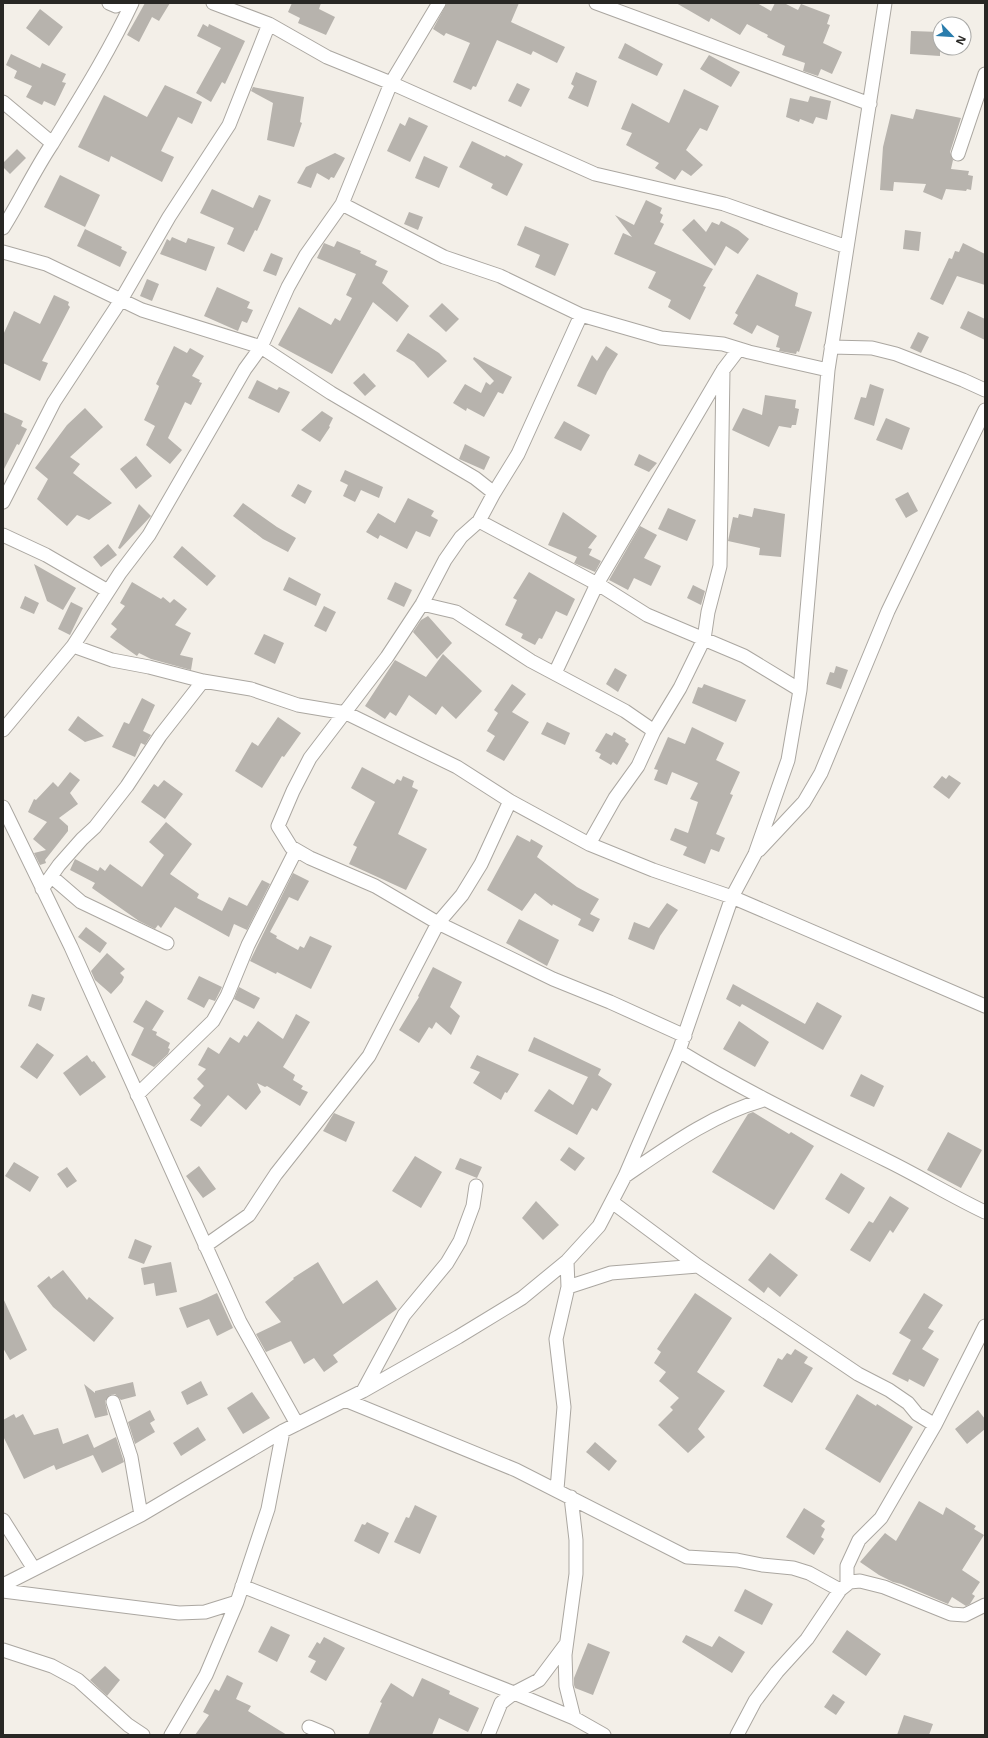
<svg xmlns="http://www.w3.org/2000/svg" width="988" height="1738" font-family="'Open Sans',sans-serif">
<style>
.building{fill:#b7b3ad}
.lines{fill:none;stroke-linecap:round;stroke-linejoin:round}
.minor-casing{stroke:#aba7a1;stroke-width:15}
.minor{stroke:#fff;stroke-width:13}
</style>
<rect width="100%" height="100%" fill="#f3efe8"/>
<path class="building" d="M145 3H170L159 21 152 17 139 42 127 35Z
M292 3H321L319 9 335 17 326 35 298 23 300 18 288 12Z
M447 3H519L511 22 565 47 557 63 533 51 531 55 497 40 476 87 473 86 471 90 453 82 470 43 446 33 444 36 433 29Z
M676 3H757L771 11 775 3H784L798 10 801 4 830 15 827 24 830 25 823 43 842 52 832 74 821 69 818 76 803 71 805 63 782 55 785 46 767 37 768 35 747 24 740 35 711 18 709 22Z
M40 9 63 27 49 46 26 28Z
M203 24 208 27 209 24 245 41 225 84 222 82 211 102 196 93 221 48 197 36Z
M911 31 940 32V56L910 54Z
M625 43 663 64 657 76 618 58Z
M11 54 40 68 42 63 66 74 62 82 66 83 55 106 44 101 42 105 26 97 32 86 14 78 17 71 6 65Z
M709 55 740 72 731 87 700 69Z
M576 72 597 81 588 107 568 98 574 86 571 84Z
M517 83 530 89 521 107 508 101Z
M165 85 202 102 192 124 178 117 161 151 174 157 162 182 111 156 109 162 78 147 104 95 147 117Z
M253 87 304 97 300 122 302 123 294 147 267 140 273 103 251 91Z
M684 89 719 106 707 131 700 128 686 150 703 165 691 176 682 170 675 180 655 168 659 163 626 145 632 133 621 129 632 103 669 123Z
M810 96 831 101 827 120 816 117 813 124 800 119 799 122 786 117 790 98 808 102Z
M916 109 961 118 950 152 953 160 951 169 969 171 968 175 973 176 971 190 967 189 966 191 946 189 942 200 923 192 926 184 894 182 893 191 880 190 883 147 891 114 913 119Z
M409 117 428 126 410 162 387 151 400 123 405 126Z
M472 141 505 157 506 155 523 164 507 196 491 188 493 184 459 167Z
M17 149 26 158 10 174 3 167V163Z
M335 153 345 158 334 178 331 177 329 180 317 173 311 188 297 183 306 167Z
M424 156 448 167 439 188 415 178Z
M60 175 100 195 85 227 44 207Z
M212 189 253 208 259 195 271 200 257 231 255 230 244 252 227 244 234 228 200 213Z
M646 200 662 208 660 213 663 215 660 222 664 224 654 244 713 269 703 286 706 287 690 320 668 307 671 300 648 288 656 272 614 254 623 233 632 237 615 215 634 225Z
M409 212 423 217 418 230 404 224Z
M694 219 706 232 712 222 719 225 721 221 738 230 749 239 738 254 726 246 715 266 682 230Z
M525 226 569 244 555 276 535 267 540 255 517 245Z
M85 229 122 247 121 249 127 252 120 267 77 246Z
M905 230 921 232 919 251 903 249Z
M172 237 186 243 188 238 215 247 206 271 160 254 167 239 170 241Z
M337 241 361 251 360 253 377 261 375 265 388 271 382 283 409 306 397 322 373 302 332 374 278 345 299 307 331 325 335 318 340 321 352 298 346 295 356 274 317 258 324 243 334 247Z
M963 243 985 254V285L957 276 943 305 930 299 949 258 952 259 955 251 959 252Z
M271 253 283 258 276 276 263 271Z
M757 274 798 293 795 306 812 312 799 352 797 351 796 354 779 351 780 348 776 347 779 336 757 325 752 334 733 324 738 315 735 313Z
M147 279 159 284 152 301 140 296Z
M217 287 250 302 247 308 253 310 247 323 242 321 238 331 204 316Z
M54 295 69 302 68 305 70 307 42 361 48 363 40 381 3 363V335L14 311 40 324Z
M442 303 459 319 446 332 429 316Z
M968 311 985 319V340L960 328Z
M918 332 929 337 921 353 910 348Z
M408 333 439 353 447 361 428 378 414 362 396 351Z
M174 346 187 353 190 348 204 356 192 376 200 380 199 382 202 383 191 405 185 402 168 438 182 450 170 464 146 445 155 426 144 420 158 389 159 386 156 384Z
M606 346 618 354 607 372 596 395 577 386 592 355 597 361Z
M474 357 512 377 503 394 498 392 484 417 467 408 466 411 453 403 465 384 481 393 486 382 490 385 494 381 473 359Z
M364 373 376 386 365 396 353 383Z
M257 380 277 390 279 387 290 392 279 413 248 398Z
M870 384 884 389 874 426 854 419 861 397 866 398Z
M765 395 796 400 795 408 799 409 796 425H792L791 428 779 426 769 447 732 430 743 408 762 415Z
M85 408 103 427 70 457 80 464 73 473 112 503 89 520 77 515 67 526 37 499 48 479 35 468 67 425Z
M322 411 333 418 329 426 330 427 320 442 301 430Z
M3 412 23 421 21 426 27 429 19 445 17 444 3 471Z
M886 418 910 428 902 450 876 440Z
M564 421 590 435 581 451 554 438Z
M465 444 490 457 484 470 459 459Z
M639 454 657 463 649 472 634 465Z
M136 456 152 476 136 489 120 469Z
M345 470 383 487 379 498 361 490 355 502 343 496 348 485 340 481Z
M298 484 312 491 305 504 291 496Z
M908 492 918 511 906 518 895 499Z
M408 498 434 511 431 516 438 520 430 537 416 531 407 549 380 535 378 539 366 532 378 513 395 523Z
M243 503 277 527 296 538 288 552 263 539 233 516Z
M139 504 151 516 120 549 118 548Z
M668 508 696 520 687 541 658 529Z
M754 508 785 514 781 557 759 555 760 548 728 541 733 517 738 518 739 514 752 517Z
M563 512 597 536 588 548 592 549 589 555 601 561 595 572 574 563 577 557 548 545Z
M640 526 657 535 644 558 661 566 651 586 634 578 628 590 609 580Z
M108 544 117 555 101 567 93 557Z
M182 546 216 576 207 586 173 557Z
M34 564 76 588 63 610 47 601Z
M529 572 575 599 567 616 556 611 542 639 539 638 535 645 521 638 523 634 505 625 517 600 513 598Z
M289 577 321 594 316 606 283 590Z
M132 582 161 599 163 597 170 603 174 599 187 609 175 625 191 633 180 655 193 658 191 670 151 659 139 653 137 656 110 637 117 629 111 624 125 606 120 603Z
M395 582 412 590 404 607 387 599Z
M693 585 705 591 701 605 687 598Z
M25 596 39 603 34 614 20 608Z
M71 602 83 608 70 635 58 629Z
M324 606 336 612 326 632 314 626Z
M428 616 452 643 437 659 413 632 421 620Z
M264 634 284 643 275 664 254 654Z
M443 654 482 691 456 719 442 706 436 715 409 695 396 716 390 712 385 719 365 706 395 660 426 677Z
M836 666 848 670 841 689 826 684 830 672 834 673Z
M615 668 627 675 618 692 606 684Z
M512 684 526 694 512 712 529 722 504 761 486 751 495 736 487 731 498 713 494 710Z
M704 684 746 700 736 722 692 703 698 687 702 688Z
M142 698 155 705 143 731 151 735 145 745 141 743 135 757 112 747 124 722 129 724Z
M78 716 104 736 85 742 68 730Z
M278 717 301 733 284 757 282 756 262 788 235 771 252 742 258 746Z
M547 722 570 733 565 745 541 734Z
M692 727 724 743 716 760 740 772 730 794 733 795 716 834 725 838 719 852 711 849 705 864 683 855 687 847 670 840 675 828 688 833 698 802 690 799 698 783 672 772 667 785 654 780 658 770 654 769 668 737 685 744Z
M614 732 626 739 625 741 629 744 617 765 613 762 611 765 599 758 601 754 595 751 606 733 612 736Z
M362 767 394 784 397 779 401 781 403 776 414 781 412 787 418 790 398 834 427 849 406 890 349 864 357 847 353 845 375 802 351 788Z
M70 772 80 780 70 793 78 804 59 818 68 826V831L45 860 46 863 40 865 34 853 46 850 33 839 47 822 28 812 34 799 36 800 53 782 58 787Z
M949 775 961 783 949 799 933 787 942 776 946 779Z
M164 780 183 794 165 819 141 802 154 784 158 787Z
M166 822 192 844 170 874 199 894 197 898 222 911 229 897 247 906 262 880 270 884 247 930 234 924 229 937 175 907 161 928 158 925 155 929 139 921 92 888 95 883 70 870 75 859 98 871 100 867 105 871 110 864 142 887 164 855 149 842Z
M517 835 530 842 531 839 543 846 537 857 577 887 599 899 590 914 600 919 593 932 578 925 581 919 553 904 552 906 535 893 522 911 487 890Z
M293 873 309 881 298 901 289 897 270 932 277 936 276 938 298 950 300 946 304 948 310 936 332 946 311 989 277 972 276 974 250 961Z
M667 903 678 910 660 936 654 950 628 939 634 922 649 928Z
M519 919 559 940 547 966 506 943Z
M86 927 107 943 100 953 78 937Z
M107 953 125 969 120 973 124 977 122 982 111 994 95 980 91 971Z
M433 967 462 982 450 1007 460 1016 451 1035 436 1022 432 1029 429 1027 419 1043 399 1030 419 997 418 996Z
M199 976 222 987 215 1001 209 999 204 1008 187 999Z
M733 984 805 1024 817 1002 842 1016 823 1050 742 1004 740 1007 726 999Z
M239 987 260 998 254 1009 234 999Z
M32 994 45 998 41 1011 28 1006Z
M146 1000 164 1011 152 1030 157 1032 156 1035 170 1043 168 1048 170 1049 168 1054 154 1067 131 1055 144 1028 133 1022Z
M296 1014 310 1022 283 1067 295 1075 293 1080 303 1086 301 1089 308 1092 300 1106 267 1086 265 1087 257 1083 261 1092 246 1110 228 1095 201 1127 190 1120 201 1105 193 1098 204 1086 197 1079 206 1069 198 1065 208 1047 219 1054 230 1037 239 1043 244 1035 247 1037 258 1021 283 1039Z
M739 1021 769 1042 755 1067 723 1049Z
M534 1037 601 1069 598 1075 612 1084 597 1111 592 1108 577 1135 534 1111 549 1089 573 1105 588 1077 528 1051Z
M37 1043 54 1055 37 1079 20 1067Z
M87 1055 92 1062 94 1061 106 1077 80 1096 63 1073Z
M477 1055 519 1074 507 1093 505 1092 501 1100 473 1083 480 1072 470 1068Z
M861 1074 884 1086 874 1107 850 1096Z
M753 1112 789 1134 791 1132 814 1146 774 1210 712 1172 748 1114Z
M334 1113 355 1122 346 1142 323 1131Z
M948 1132 982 1150 961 1188 927 1170Z
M569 1147 585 1158 575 1171 560 1160Z
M415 1156 442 1172 421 1208 392 1191Z
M460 1158 482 1167 477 1178 455 1169Z
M14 1162 39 1177 30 1192 5 1176Z
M199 1166 216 1189 203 1198 186 1176Z
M67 1167 77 1181 67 1188 57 1174Z
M841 1173 865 1188 849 1214 825 1199Z
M890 1196 909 1208 893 1233 890 1230 870 1262 850 1250 869 1221 873 1223Z
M536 1201 559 1225 543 1240 522 1218Z
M135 1239 152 1246 144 1264 128 1258Z
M770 1253 798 1275 780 1297 768 1287 764 1293 748 1280Z
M171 1262 177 1292 156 1296 154 1283 144 1285 141 1268Z
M318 1262 343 1304 377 1280 397 1309 333 1355 338 1362 324 1372 314 1358 304 1364 291 1341 266 1352 256 1334 281 1322 265 1302 294 1279 293 1278Z
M63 1270 87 1300 89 1297 114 1318 94 1342 53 1307 37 1286 49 1276 51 1279Z
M217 1293 233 1328 217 1336 209 1319 187 1328 179 1308 200 1301Z
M695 1293 732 1318 697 1372 725 1391 698 1429 705 1437 688 1453 658 1425 673 1410 670 1407 679 1398 659 1381 666 1372 654 1363 661 1352 657 1349Z
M924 1293 943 1305 928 1328 934 1331 922 1349 939 1359 924 1387 909 1379 908 1382 892 1374 911 1340 899 1333Z
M3 1298 27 1350 10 1360 3 1348Z
M795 1349 808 1357 804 1363 813 1368 792 1403 763 1386 778 1358 782 1360 787 1353 791 1355Z
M201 1381 208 1395 187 1405 181 1392Z
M133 1382 136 1396 121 1400 115 1394 110 1395 105 1401 108 1415 95 1418 84 1384 95 1393V1391Z
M252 1392 270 1418 243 1434 227 1408Z
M857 1394 876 1406 877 1404 913 1427 880 1483 825 1449Z
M150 1410 155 1420 150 1423 155 1432 135 1444 128 1422Z
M978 1410 985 1419V1429L967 1444 955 1429Z
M14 1414 16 1418 23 1414 34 1435 58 1428 63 1444 88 1434 94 1448 116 1437 124 1462 102 1473 93 1455 56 1470 54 1465 24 1479 3 1436V1420Z
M198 1427 206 1440 181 1456 173 1443Z
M595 1442 617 1461 609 1471 586 1452Z
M919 1501 943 1515 946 1507 976 1526 974 1529 984 1535 962 1570 980 1582 972 1594 975 1596 970 1604 966 1606 952 1597 948 1604 901 1584 893 1582 879 1575 860 1562 885 1533 896 1541Z
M415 1505 437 1516 420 1554 394 1542 406 1517 409 1518Z
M804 1508 825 1521 821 1526 825 1529 821 1537 824 1539 814 1555 786 1537Z
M367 1522 389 1533 379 1554 354 1541 362 1524 365 1525Z
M745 1589 773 1604 762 1625 734 1611Z
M271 1626 290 1635 277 1662 258 1652Z
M847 1630 881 1654 866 1676 832 1652Z
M686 1635 712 1647 719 1636 745 1652 732 1673 682 1642Z
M324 1637 345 1648 326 1681 310 1672 316 1661 308 1657 317 1642 320 1644Z
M588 1643 610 1652 593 1695 575 1688 574 1685V1678Z
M105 1666 120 1680 107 1696 90 1680Z
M227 1675 243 1683 236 1699 251 1706 248 1711 287 1735H195L209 1715 203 1712 215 1689 219 1691Z
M422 1678 450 1691 449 1694 479 1708 468 1732 439 1718 432 1735H368L382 1703 380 1702 391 1683 413 1697Z
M833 1694 845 1702 836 1715 824 1707Z
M904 1715 933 1724 929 1735H897Z"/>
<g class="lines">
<g class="minor-casing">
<path id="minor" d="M109 3 116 6 121 3
M213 3 269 24 327 57 391 83 342 204 444 257 500 276 581 315 661 338 723 344 749 352 828 370
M439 3 391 83 595 174 724 204 847 247
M596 3 870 104
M3 102 52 143
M958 154 985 74
M3 228C20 201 34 171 52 144 80 98 109 52 132 3
M3 252 46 264 142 310 261 347 331 393 475 478 494 493 479 521 461 537 445 560 422 604 387 657 310 758 293 791 278 826 291 847 310 858 375 886 438 923 553 979 610 1002 685 1036
M831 347 872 348 896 354 963 380 985 390
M494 493 518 454 581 315
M3 502 54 402 121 300 169 217 229 125 269 24
M479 521 601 586 647 615 744 656 800 690
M3 535 46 555 108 591
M422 604 456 612 531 661 625 711 654 731
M73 646 120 573 149 535 245 369 261 347 288 287 306 255 342 204
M555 673 597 584 723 370 739 349
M3 730 73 646 112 660 149 667 203 681 251 689 298 705 346 713 457 767 510 801 589 844 653 870 732 897 985 1006
M3 807 71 947 240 1322 297 1424
M589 844 615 798 638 766 654 731 680 688 704 639 708 612 720 566 723 370
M759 850 804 802 821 773 888 611 985 410
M52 877 81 902 167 943
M42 889 59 865 82 839 95 827 127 786 160 736 203 681
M679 1051C746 1092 816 1125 886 1160 919 1176 951 1196 985 1212
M137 1095 213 1021 227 996 248 945 296 850
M625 1176C669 1146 713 1114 764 1100
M612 1202 698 1266 858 1374 889 1390 908 1403 917 1414 935 1425
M205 1246 249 1215 276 1174 369 1056 438 923 462 895 481 864 510 801
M568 1287 611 1273 698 1266
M363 1391 404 1315 447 1263 460 1241 473 1206 476 1186
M345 1400 516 1470 687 1557 737 1560 762 1565 793 1568 809 1573 840 1590
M113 1402 131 1457 141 1515
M557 1489 564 1407 556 1339 568 1287 567 1261
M571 1497 576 1540V1574L565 1655 566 1686 574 1718
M3 1520 34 1569
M847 1584V1566L859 1540 881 1518 935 1425 985 1326
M3 1585 141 1515 283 1431 363 1391 458 1337 522 1298 567 1261 599 1226 625 1176 679 1051 732 897 755 854 788 760 800 690 828 370 885 3
M242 1586 514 1693 574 1718 604 1735
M3 1591 179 1613 205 1612 237 1602
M3 1650 52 1666 78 1680 128 1725 143 1735
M309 1727 328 1735
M171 1735 206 1675 237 1602 268 1509 283 1431
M488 1735 501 1703 514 1693 539 1680 566 1644
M737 1735 755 1701 777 1672 807 1639 840 1590 850 1582 860 1581 884 1587 951 1614 965 1615 985 1605"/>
</g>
<use href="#minor" class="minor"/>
</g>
<rect width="988" height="1738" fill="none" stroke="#282724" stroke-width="8"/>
<g transform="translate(952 36) rotate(115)"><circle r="19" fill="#ffffff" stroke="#a9a9a7"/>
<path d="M0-3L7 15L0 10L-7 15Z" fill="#297cac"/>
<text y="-6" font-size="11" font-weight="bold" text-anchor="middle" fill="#282724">N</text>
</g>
</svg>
